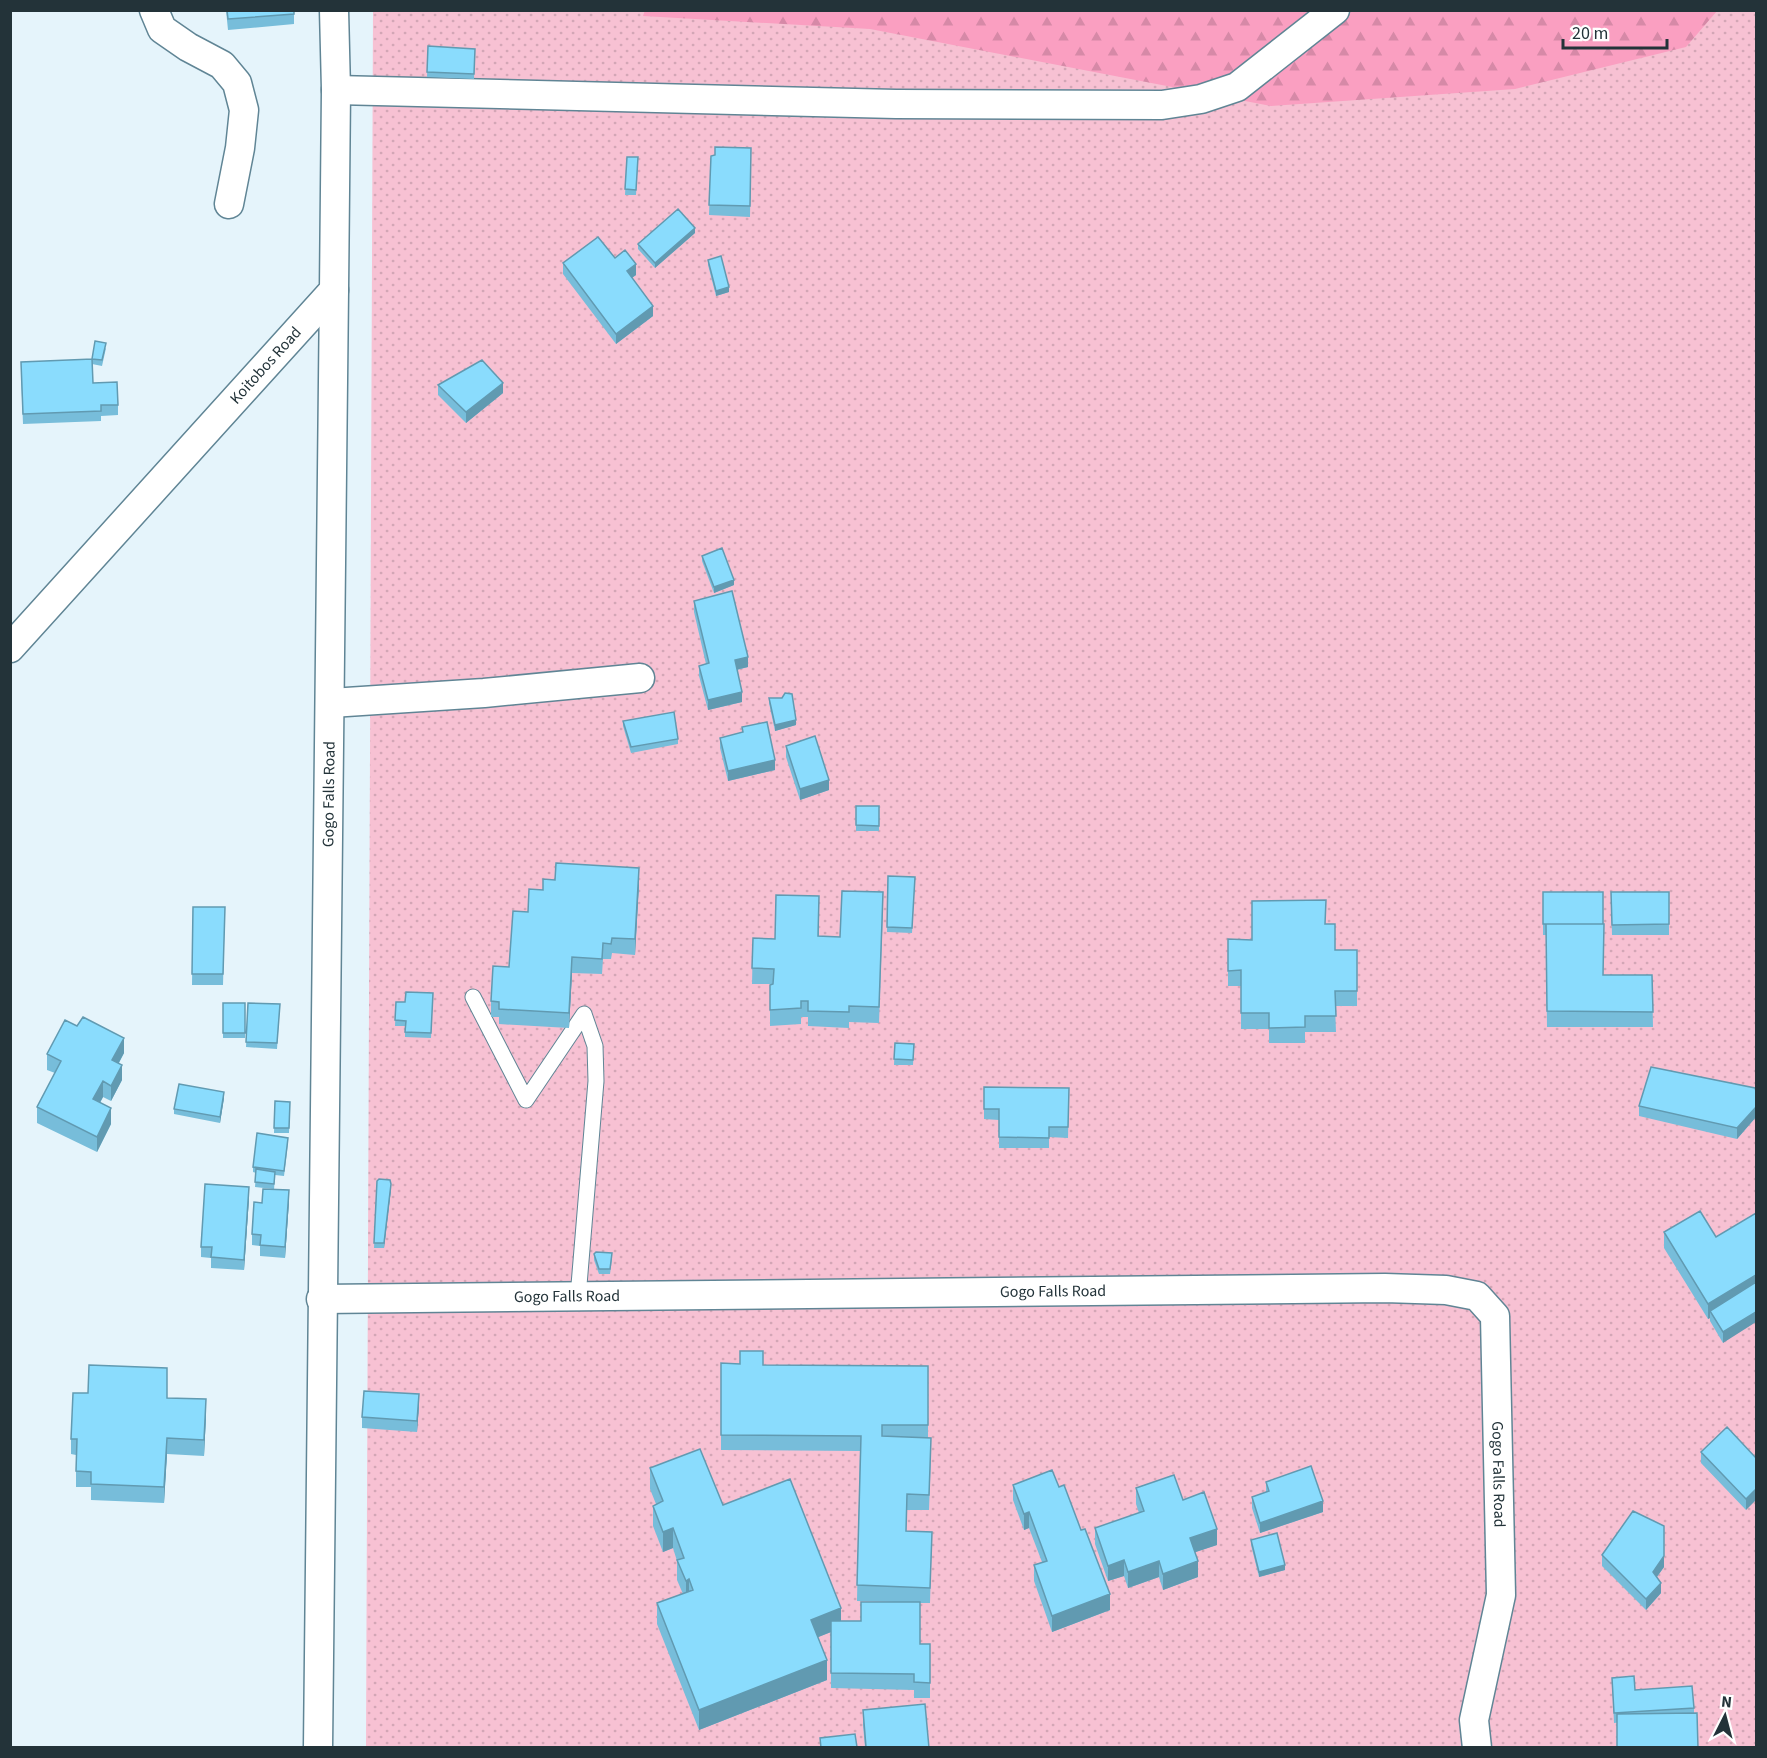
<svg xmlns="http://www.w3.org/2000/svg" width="1767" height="1758" font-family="'Source Sans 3',sans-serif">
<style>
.grass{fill:url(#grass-dots)}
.forest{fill:url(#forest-firs)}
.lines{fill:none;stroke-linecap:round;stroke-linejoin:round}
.service-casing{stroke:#608595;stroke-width:17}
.minor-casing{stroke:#608595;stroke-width:31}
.service{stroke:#fff;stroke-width:15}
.minor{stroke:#fff;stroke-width:28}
.wall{fill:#77bdda}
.shaded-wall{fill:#619ab1}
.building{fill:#8adcfd;stroke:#619ab1;stroke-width:1.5}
.labels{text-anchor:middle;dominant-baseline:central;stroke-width:6;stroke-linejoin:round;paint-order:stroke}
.street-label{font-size:16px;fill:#233339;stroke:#fff}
</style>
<defs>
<pattern id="grass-dots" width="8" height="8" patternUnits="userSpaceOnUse" patternTransform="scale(1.5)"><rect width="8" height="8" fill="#f7c1d3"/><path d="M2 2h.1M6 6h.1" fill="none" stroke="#d3a6b6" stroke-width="1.8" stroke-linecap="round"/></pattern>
<pattern id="forest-firs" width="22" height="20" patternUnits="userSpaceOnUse" patternTransform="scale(1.5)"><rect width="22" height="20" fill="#fa9fc1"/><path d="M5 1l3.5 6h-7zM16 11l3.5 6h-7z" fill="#d689a7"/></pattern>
</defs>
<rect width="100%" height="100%" fill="#e5f4fb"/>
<path class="grass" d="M373 11H1756V1747H366Z"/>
<path class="forest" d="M645 10 1717 11 1686 47 1515 89 1271 106 870 29 643 16Z"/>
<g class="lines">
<g class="service-casing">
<path id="service" d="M473 997 526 1100 584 1014 595 1046 596 1081 578 1297"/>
</g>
<g class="minor-casing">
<g id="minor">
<path d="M154 10 162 29 188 47 222 65 237 83 244 110 240 148 229 204"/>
<path d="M336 90 896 104 1162 105 1201 99 1237 87 1335 10"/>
<path id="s1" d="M10 648 334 290 336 90 334 10"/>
<path d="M331 703 484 693 640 678"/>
<path id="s2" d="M321 1299 1385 1288 1446 1290 1477 1296 1495 1316 1501 1595 1474 1720 1477 1748"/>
<path id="s3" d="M318 1748C321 1262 331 776 334 290"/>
</g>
</g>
<use href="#service" class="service"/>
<use href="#minor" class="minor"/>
</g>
<path class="wall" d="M226 10H294V24L228 30Z
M560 10H581L560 12Z
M428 46 475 49 474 79 427 77Z
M751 148 750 217 709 215 711 156Z
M627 157H638L636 195H625Z
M695 233 655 268 638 249V244Z
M615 258 636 275 632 278 653 316 616 344 563 274V263Z
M708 260 729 292 716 296 708 265Z
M106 348 102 366 92 364 93 383 118 405V415L101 416V421L23 424 21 372 92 359Z
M438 385 503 393 466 423 438 395Z
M702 556 734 585 714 593 702 561Z
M694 601 748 667 737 670 742 702 708 710 699 676V666L706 664 694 612Z
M769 698H782L796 725 775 731 769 703Z
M623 721 678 739V744L631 753 623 726Z
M742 727 775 770 728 781 720 748V738L742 733Z
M786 746 829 790 800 800 786 757Z
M856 806H879V831H856Z
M888 876 915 877 912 933 887 932Z
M639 884 635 955 612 953 611 959H603L602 974 572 973 569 1028 499 1024V1017H491V1001L509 967 528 912 543 890Z
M1543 892 1603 975H1652L1653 1027H1547L1546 935H1543Z
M1611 892H1669V935H1612Z
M193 907H225L223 985H192Z
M883 908 879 1023 849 1022V1028L808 1026V1017H801V1024L770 1026V985L773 984H752L753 938 775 939 819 912V936L840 937Z
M1326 924 1335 950H1357V1006H1335L1336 1032H1305V1043H1269V1029H1241V986H1228V939L1252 940Z
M433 993 431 1038 405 1037V1026H395L396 1002H405Z
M223 1003H245V1038H223Z
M248 1003 280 1004 277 1049 246 1047Z
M895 1043 914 1044 913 1065H894Z
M124 1053 119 1063 122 1080 111 1101 103 1097 100 1103 111 1124 97 1152 37 1123V1107L55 1073 47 1070V1054Z
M984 1087 1069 1088 1068 1138 1049 1137V1148H999V1120L984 1119Z
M1756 1091V1117L1737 1139 1639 1116V1106Z
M224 1098 220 1123 174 1114V1109Z
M275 1101 290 1102 289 1133H274Z
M288 1143 284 1176 275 1175 274 1190 289 1201 285 1258 260 1256V1246L252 1245V1234L262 1203 273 1189 255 1187 256 1173 253 1172V1167Z
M377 1181 391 1189 384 1248H374Z
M249 1198 244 1270 211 1268V1258L201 1257V1247Z
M1756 1213 1723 1343 1710 1321V1318L1708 1319 1664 1248V1232L1716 1237Z
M594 1254 612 1259 610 1274H599L594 1260Z
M721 1363 763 1365 928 1366V1438L931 1453 929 1510H907L906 1531 932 1532 930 1603H920V1644H930V1698H914V1690L831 1688V1632L818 1637 827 1680 699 1730 657 1624V1603L683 1594 677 1580V1561L673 1548 663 1552 653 1526V1506L656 1504 650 1489V1468L723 1505 841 1621H861L894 1602 857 1601 860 1451 721 1450Z
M167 1398 206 1415 204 1456 167 1454 164 1503 91 1500V1487H76V1455L71 1454V1439Z
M419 1405 417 1432 362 1428V1417Z
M1701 1452 1756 1458 1746 1510 1701 1463Z
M1266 1482 1323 1512 1260 1533 1252 1508V1497L1266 1492Z
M1013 1485 1110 1610 1052 1632 1034 1581V1565L1042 1562 1029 1528 1024 1530 1013 1500Z
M1136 1488 1183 1500 1217 1545 1195 1552 1198 1577 1163 1590 1159 1577 1128 1588 1124 1576 1108 1581 1095 1544V1528L1139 1513 1136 1504Z
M1251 1540 1285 1570 1259 1577 1251 1545Z
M1602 1555 1664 1567 1657 1577 1661 1593 1646 1610 1602 1566Z
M1612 1678 1635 1690 1694 1708V1713L1614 1723Z
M863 1710 929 1748H820V1738L857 1747H865L863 1725Z"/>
<path class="shaded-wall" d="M695 228V233L655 268V263Z
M636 264V275L627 281V271Z
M729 287V292L716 296V291Z
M653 306V316L616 344V334Z
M503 383V393L466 423V412Z
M734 580V585L714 593V587Z
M748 657V667L735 670V660Z
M742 692V702L708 710V700Z
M796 720V725L775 731V725Z
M775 760V770L728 781V771Z
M829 780V790L800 800V789Z
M639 868V884L635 955V939Z
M572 957V973L569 1028V1013Z
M124 1038V1053L112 1075V1060Z
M122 1065V1080L111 1101V1086Z
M103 1081V1097L93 1115V1099Z
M224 1092V1098L220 1123V1117Z
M1756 1107V1117L1737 1139V1128Z
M111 1108V1124L97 1152V1137Z
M391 1184V1189L384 1248V1243Z
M249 1187V1198L244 1270V1260Z
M289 1190V1201L285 1258V1247Z
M1756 1275V1291L1710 1311V1318L1708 1319V1304Z
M1756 1312V1322L1723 1343V1332Z
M419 1394V1405L417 1432V1421Z
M206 1399V1415L204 1456V1440Z
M167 1438V1454L164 1503V1487Z
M1756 1489V1500L1746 1510V1499Z
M1323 1501V1512L1260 1533V1523Z
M1029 1512V1528L1024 1530V1514Z
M673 1528V1548L663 1552V1532Z
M1217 1529V1545L1190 1554V1538Z
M1664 1556V1567L1653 1582V1572Z
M1124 1560V1576L1108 1581V1566Z
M1159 1561V1577L1128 1588V1572Z
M1198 1561V1577L1163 1590V1574Z
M1285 1565V1570L1259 1577V1572Z
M689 1579V1600L686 1601V1581Z
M1661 1583V1593L1646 1610V1599Z
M1110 1594V1610L1052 1632V1616Z
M841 1608V1628L811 1640V1620Z
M827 1660V1680L699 1730V1710Z"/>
<path class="building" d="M227 10H294V14L228 19Z
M428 46 475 49 474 74 427 72Z
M715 147 751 148 750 206 709 205 711 156 715 155Z
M627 157H638L636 190 625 189Z
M678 209 695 228 655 263 638 244Z
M598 237 615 258 625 250 636 264 627 271 653 306 616 334 563 263Z
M721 256 729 287 716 291 708 260Z
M95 341 106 343 102 360 92 359Z
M92 359 93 383 117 382 118 405H101V411L23 414 21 362Z
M482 360 503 383 466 412 438 385Z
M722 548 734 580 714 587 702 556Z
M732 591 748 657 735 660 742 692 708 700 699 666 709 663 694 601Z
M785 693 792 694 796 720 775 725 769 698H782Z
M674 712 678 739 631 747 623 721Z
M767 722 775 760 728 771 720 738 743 732 742 727Z
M815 736 829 780 800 789 786 746Z
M856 806H879V826L856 825Z
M556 863 639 868 635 939 612 938 611 944 603 943 602 959 572 957 569 1013 499 1009V1002L491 1001 493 966 509 967 513 911 528 912 529 889 543 890V879L555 880Z
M888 876 915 877 912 928 887 927Z
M842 891 883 892 879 1007 849 1006V1012L808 1011V1001H801V1008L770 1010V985L773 984 774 969 752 968 753 938 775 939 776 895 819 896 818 936 840 937Z
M1543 892H1603V924H1543Z
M1611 892H1669V924L1612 925Z
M1326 900 1325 924H1335V950H1357V991H1335L1336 1016H1305V1027L1269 1028V1013H1241V970L1228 971V939L1252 940V901Z
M193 907H225L223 974H192Z
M1546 924H1604L1603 975H1652L1653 1012 1547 1011Z
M406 992 433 993 431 1033 405 1032 406 1021 395 1020 396 1002H405Z
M223 1003H245V1033H223Z
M248 1003 280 1004 277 1043 246 1042Z
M83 1017 124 1038 112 1060 122 1065 111 1086 103 1081 93 1099 111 1108 97 1137 37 1107 61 1061 47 1054 65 1020 77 1026Z
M895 1043 914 1044 913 1060 894 1059Z
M1651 1067 1755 1088 1756 1091V1107L1737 1128 1639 1106Z
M179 1084 224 1092 220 1117 174 1109Z
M984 1087 1069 1088 1068 1127H1049V1138L999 1137V1109H984Z
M275 1101 290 1102 289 1128H274Z
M257 1133 288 1138 284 1171 253 1167Z
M256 1169 275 1172 274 1184 255 1182Z
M379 1179 390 1180 391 1184 384 1243H374L377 1181Z
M205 1184 249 1187 244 1260 211 1257 212 1247H201Z
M263 1189 289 1190 285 1247 260 1245 261 1235 252 1234 254 1202 262 1203Z
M1700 1211 1716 1237 1756 1213V1275L1708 1304 1664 1232Z
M596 1252 612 1253 610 1269H599L594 1254Z
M1756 1282V1312L1723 1332 1710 1311Z
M740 1351H763V1365L928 1366V1425H882V1436L931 1438 929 1495 907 1494 906 1531 932 1532 930 1588 857 1585 861 1436 721 1435V1363L740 1364Z
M89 1365 167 1368V1398L206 1399 204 1440 167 1438 164 1487 91 1484V1472L76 1471 77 1439H71L73 1393H88Z
M364 1391 419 1394 417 1421 362 1417Z
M1727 1427 1756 1458V1489L1746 1499 1701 1452Z
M700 1449 723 1505 790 1479 841 1608 811 1620 827 1660 699 1710 657 1603 693 1590 689 1579 686 1581 677 1560 684 1558 673 1528 663 1532 653 1506 663 1501 650 1468Z
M1311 1466 1323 1501 1260 1523 1252 1497 1269 1491 1266 1482Z
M1052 1470 1059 1487 1064 1485 1081 1530 1085 1529 1110 1594 1052 1616 1034 1565 1047 1561 1029 1512 1024 1514 1013 1485Z
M1174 1475 1183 1500 1204 1492 1217 1529 1190 1538 1198 1561 1163 1574 1159 1561 1128 1572 1124 1560 1108 1566 1095 1528 1144 1511 1136 1488Z
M1633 1511 1664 1526V1556L1653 1572 1661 1583 1646 1599 1602 1555Z
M1277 1533 1285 1565 1259 1572 1251 1540Z
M861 1602H920V1644H930V1683L914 1682V1674L831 1673V1621H861Z
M1634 1676 1635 1690 1692 1686 1694 1708 1614 1713 1612 1678Z
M925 1704 929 1748H821L820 1738 855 1734 857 1747H866L863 1710Z
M1697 1713 1698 1748H1617V1714Z"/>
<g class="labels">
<g class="street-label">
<text stroke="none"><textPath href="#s1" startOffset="381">Koitobos Road</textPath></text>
<text stroke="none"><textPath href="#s3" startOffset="954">Gogo Falls Road</textPath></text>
<text stroke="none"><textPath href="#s2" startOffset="732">Gogo Falls Road</textPath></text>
<text stroke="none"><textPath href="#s2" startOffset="246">Gogo Falls Road</textPath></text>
<text stroke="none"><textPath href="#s2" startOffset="1342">Gogo Falls Road</textPath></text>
</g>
</g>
<rect width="1767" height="1758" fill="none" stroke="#233339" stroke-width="24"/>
<g transform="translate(1725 1716) rotate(6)" stroke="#ffffff" stroke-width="4.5" paint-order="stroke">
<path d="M0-4.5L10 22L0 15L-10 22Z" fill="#233339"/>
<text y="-9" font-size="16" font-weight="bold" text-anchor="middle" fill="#233339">N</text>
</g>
<path d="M1563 39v9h104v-9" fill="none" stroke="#233339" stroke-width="3"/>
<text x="1572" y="39" font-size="18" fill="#233339" stroke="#ffffff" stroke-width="4.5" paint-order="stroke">20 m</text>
</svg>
